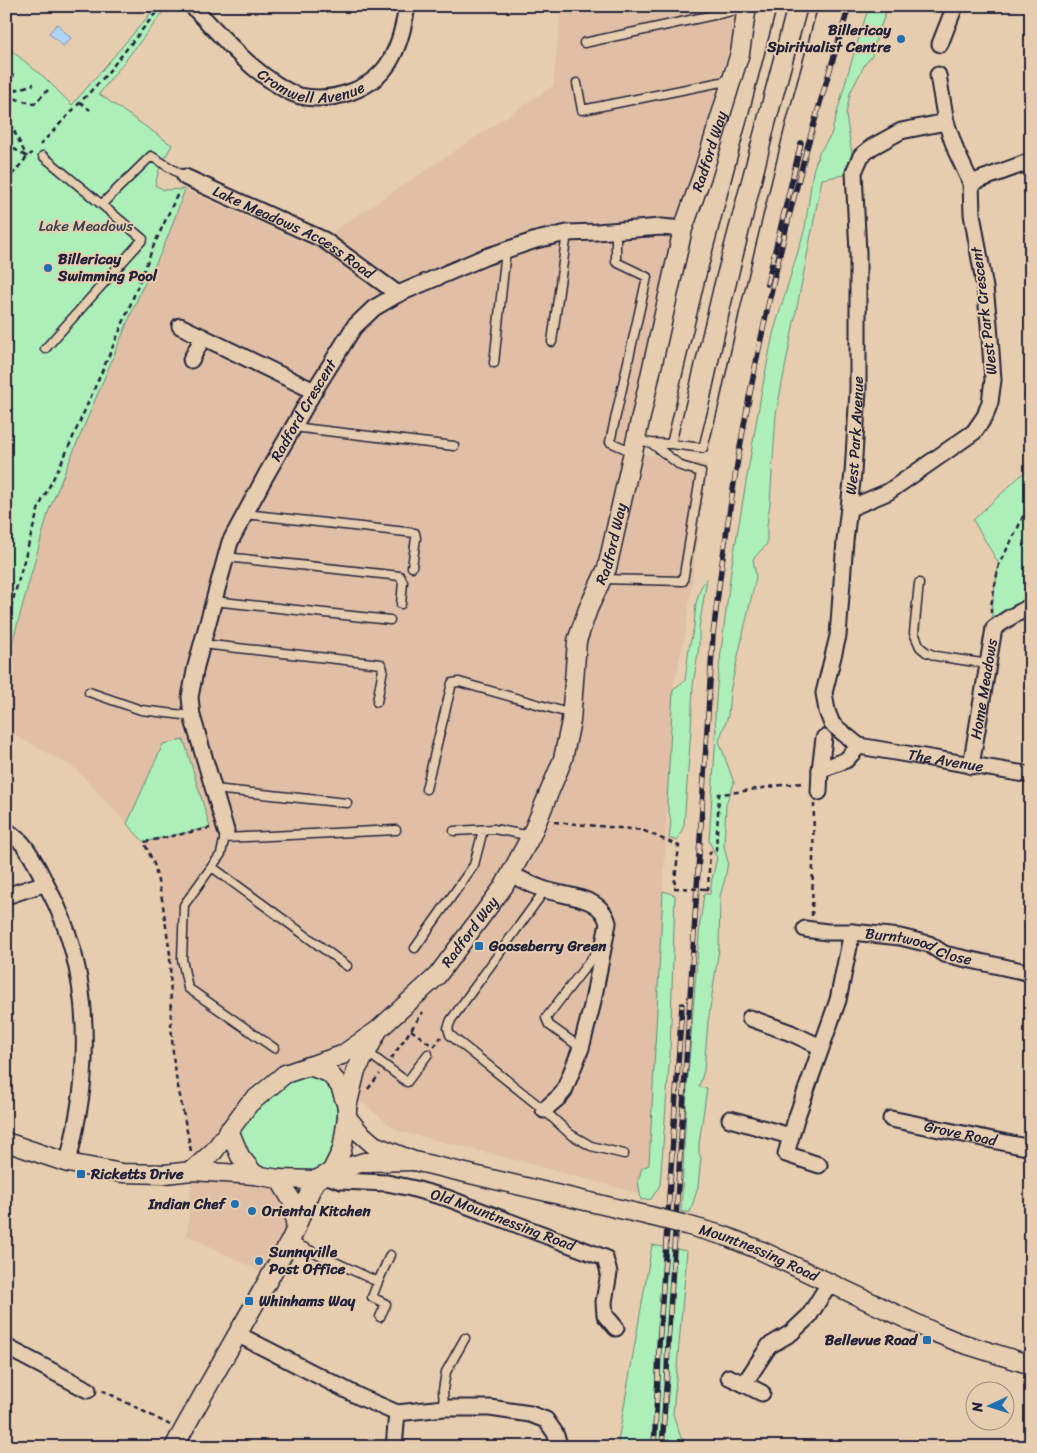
<svg xmlns="http://www.w3.org/2000/svg" width="1037" height="1453" font-family="Sriracha,sans-serif">
<style>
.built{fill:#e0bfa6}
.green{fill:#acefb9;stroke:#67887a}
.water{fill:#aed5f8;stroke:#768dac}
.lines{fill:none;stroke-linecap:round;stroke-linejoin:round}
.service-casing{stroke:#22223b;stroke-width:11}
.minor-casing{stroke:#22223b;stroke-width:19}
.tertiary-casing{stroke:#22223b;stroke-width:21}
.path{stroke:#22223b;stroke-width:2.5;stroke-dasharray:5 4;stroke-linecap:butt}
.service{stroke:#e7cdaf;stroke-width:8}
.minor{stroke:#e7cdaf;stroke-width:15}
.tertiary{stroke:#e7cdaf;stroke-width:18}
.rail-casing{stroke:#22223b;stroke-width:5.5}
.rail{stroke:#e7cdaf;stroke-width:4;stroke-dasharray:11;stroke-linecap:butt}
.tertiary-bridge-casing{stroke:#22223b;stroke-width:21;stroke-linecap:butt}
.path-bridge{stroke:#22223b;stroke-width:2.5;stroke-dasharray:5 4;stroke-linecap:butt}
.tertiary-bridge{stroke:#e7cdaf;stroke-width:18}
.poi-dot{fill:#1f6fb2;stroke:#e7cdaf;stroke-width:2}
.labels{text-anchor:middle;dominant-baseline:central;stroke-width:4;stroke-linejoin:round;paint-order:stroke}
.poi-label{font-size:15px;font-weight:bold;fill:#22223b;stroke:#e7cdaf;text-anchor:start}
.street-label{font-size:15px;fill:#22223b;stroke:#e7cdaf}
.park-label{font-size:15px;fill:#37414e;stroke:#e7cdaf}
</style>
<rect width="100%" height="100%" fill="#e7cdaf"/>
<filter id="ink" filterUnits="userSpaceOnUse"><feTurbulence type="fractalNoise" baseFrequency=".02" numOctaves="2"/><feDisplacementMap in="SourceGraphic" scale="10" xChannelSelector="R" yChannelSelector="G"/><feConvolveMatrix kernelMatrix="1 2 1 2 8 2 1 2 1" color-interpolation-filters="sRGB"/></filter>
<g filter="url(#ink)">
<path class="built" d="M561 6H737L734 33 683 212 633 452 707 464 686 630 673 689 648 1196 512 1159 398 1131 347 1091 283 1064 256 1081 199 1159 191 1152 174 1067 171 1023 170 954 162 899 154 864 144 842 76 769 6 730V665L49 510 142 288 150 275 166 243 185 189 311 246 553 86Z
M192 1171 280 1180 295 1206 273 1278 187 1235Z"/>
<path class="green" d="M157 6H168L99 94 172 145 160 166 155 185 164 190 185 189C173 223 162 257 142 288L49 510 6 665V46L46 79 72 105Z
M869 6H888L874 45 872 56 865 64 850 93 846 115 852 154 849 174 822 179 776 414 770 503 767 526V544L753 559 756 577 730 691 728 716 719 741 734 783 726 804 724 847 728 862 725 879 720 896 719 948 708 1022 704 1070 699 1087 707 1088 699 1144V1153L701 1158 698 1187 690 1212H681L687 1086 700 923 704 894H710L712 879 717 858 709 841 716 734 715 715 717 685 731 570 761 395 773 334 805 228 813 171 819 153 831 135 848 73Z
M1031 466V606L994 628 991 609 999 564 973 520Z
M707 578 699 628V646L693 685 691 729 684 825 677 841 669 838 671 821 667 803 673 689 685 681 689 648 694 627 696 603 701 587Z
M184 740 210 827 144 842 127 824 163 744Z
M663 891 675 895 670 1053 660 1185 651 1199 641 1200 638 1181 642 1168 649 1165Z
M310 1072C313 1074 318 1075 321 1077 345 1093 340 1124 340 1149L315 1177 257 1172 233 1134 252 1110 287 1082Z
M652 1245 687 1251 673 1414 681 1438 697 1447H617Z"/>
<path class="water" d="M57 24 71 38 63 46 49 33Z"/>
<g class="lines">
<g class="service-casing">
<path id="service" d="M584 43 746 8
M577 83 582 110 731 80
M43 156 143 239 45 349
M102 204 151 156 185 177
M616 231V262L647 277 610 442 633 452
M552 342 567 233
M494 363 506 250
M293 427 454 446
M635 439 651 443 671 444 709 284 782 6
M671 444 703 448 715 401 735 310 780 127 813 6
M245 514 415 533 416 538 412 567
M226 557 400 576 403 582 401 604
M602 579 683 581 701 472 681 466 651 443
M919 583 914 633 920 647 926 652 936 656 988 664
M213 601 390 620
M202 644 381 664 383 669 377 702
M89 692 141 710 192 716
M214 789 347 803
M426 789 452 683 459 682 572 714
M226 831 221 854 184 905 182 959 188 988 274 1048
M454 831 494 829 531 836
M224 838 396 830
M212 867 347 966
M545 890 451 1020 448 1028 450 1035 544 1110 570 1134 591 1146 624 1154
M415 948 474 865 483 830
M581 1048 549 1025 546 1018 599 949
M367 1052 407 1082 428 1054
M290 1241 378 1282 390 1255
M378 1282 372 1297 386 1304 380 1317
M444 1408 443 1390 446 1372 465 1338"/>
</g>
<g class="minor-casing">
<g id="minor">
<path id="s1" d="M192 6C219 33 243 63 276 84 282 88 292 94 300 96 332 103 373 90 390 61 400 44 404 26 407 6"/>
<path d="M940 44 955 6"/>
<path id="s2" d="M185 177 324 240 398 294"/>
<path d="M971 183 1031 161"/>
<path d="M180 326 314 391"/>
<path d="M191 360 203 337"/>
<path d="M850 508 888 492 974 432 985 416 990 402 993 380 989 324 985 288 972 214 971 183 956 151 946 122 938 75"/>
<path id="s3" d="M859 746 1031 775"/>
<path id="s4" d="M971 766 994 628 1009 618 1031 606"/>
<path id="s5" d="M820 770 846 760 859 746 832 724 827 711 824 693 838 636 845 541 853 473 858 390V253L854 172 861 156 872 147 901 131 946 122"/>
<path d="M819 792 820 770 824 738"/>
<path d="M6 830C11 834 16 838 21 842 33 855 40 873 48 888 79 945 88 1012 83 1077 81 1106 74 1135 68 1163"/>
<path id="s6" d="M226 831 192 716 190 697 196 666 230 542 266 475 314 391 354 327 374 308 398 294 485 257 536 240 567 233 597 232 661 227 683 229"/>
<path d="M510 874C521 879 533 886 546 890 568 897 601 896 608 923L592 1006 581 1048 564 1091 559 1097 544 1110"/>
<path d="M6 896 46 883"/>
<path id="s7" d="M805 929 827 932H852L900 937 929 944 944 954 1031 973"/>
<path d="M750 1018 791 1033 821 1047"/>
<path d="M730 1119 790 1136"/>
<path id="s8" d="M891 1119 1031 1148"/>
<path d="M819 1165 786 1154 796 1119 838 1000 852 932"/>
<path id="s9" d="M325 1175 341 1181 387 1183 411 1188 447 1198 605 1258 609 1273 604 1302 605 1315 616 1328"/>
<path d="M237 1334 360 1397 397 1413 444 1408H490L530 1414 546 1420 555 1433 559 1444 558 1447"/>
<path d="M6 1347 88 1390"/>
<path d="M729 1377 744 1384"/>
<path d="M762 1393 744 1384 769 1346 791 1333 809 1316 830 1282"/>
<path d="M394 1447 397 1413"/>
</g>
</g>
<g class="tertiary-casing">
<g id="tertiary">
<path d="M309 1066 329 1073 340 1086 347 1107V1117L342 1150 331 1172"/>
<path d="M347 1107 356 1070 367 1052 377 1032"/>
<path d="M347 1117 359 1132 374 1145 414 1161 650 1216"/>
<path d="M229 1130 240 1156 255 1175"/>
<path d="M6 1142 68 1163 122 1173 165 1174 192 1171 255 1175 279 1179 316 1180 331 1172 364 1162 414 1161"/>
<path id="s10" d="M192 1171 214 1151 249 1104 266 1090 285 1074 342 1055 378 1030 437 976 504 886 531 836 563 759 571 721 577 641 588 609 607 568 683 229 703 173 740 53 747 6"/>
<path d="M279 1179 295 1206V1223"/>
<path id="s11" d="M686 1225 725 1236 762 1251 936 1333 958 1342 1031 1365"/>
<path d="M174 1447C212 1378 251 1311 289 1243 300 1223 304 1200 316 1180"/>
</g>
</g>
<path class="path" d="M6 85 14 75
M6 93 34 84
M6 96 34 104 48 90
M80 102 90 110
M6 115 27 157
M6 144 26 156
M40 145 105 76 154 15 163 6
M6 182 27 157 32 153
M991 613V606L999 564 1017 530 1031 498
M6 625 39 507 66 453 121 328 154 245 179 191
M554 822 642 830 679 846 674 888
M706 889H708L710 852 716 851 719 794C748 792 776 784 805 783
M812 916 814 804
M411 1030 430 1044
M434 1047 441 1037
M391 1059 423 1012
M368 1089 380 1074
M191 1151 174 1067 171 1023 170 954 162 899 154 864 144 842 210 828
M102 1390 170 1425"/>
<use href="#service" class="service"/>
<use href="#minor" class="minor"/>
<use href="#tertiary" class="tertiary"/>
<g class="rail-casing">
<path id="rail" d="M767 284 801 143
M654 1447 658 1377 659 1346 682 1005
M662 1447 667 1373 668 1343 713 635C731 475 762 315 804 159 818 108 834 57 849 6"/>
</g>
<use href="#rail" class="rail"/>
<g class="tertiary-bridge-casing">
<path id="tertiary-bridge" d="M650 1216 686 1225"/>
</g>
<path class="path-bridge" d="M674 888 706 889"/>
<use href="#tertiary-bridge" class="tertiary-bridge"/>
</g>
</g>
<g class="poi-dot">
<circle cx="901" cy="39" r="5"/>
<circle cx="48" cy="268" r="5"/>
<rect x="474" y="941" width="10" height="10" rx="2.5"/>
<rect x="76" y="1169" width="10" height="10" rx="2.5"/>
<circle cx="235" cy="1204" r="5"/>
<circle cx="252" cy="1211" r="5"/>
<circle cx="259" cy="1261" r="5"/>
<rect x="244" y="1296" width="10" height="10" rx="2.5"/>
<rect x="922" y="1335" width="10" height="10" rx="2.5"/>
</g>
<g class="labels">
<g class="poi-label">
<text x="891" y="30" text-anchor="end">Billericay<tspan x="891" dy="17">Spiritualist Centre</tspan></text>
<text x="58" y="259">Billericay<tspan x="58" dy="17">Swimming Pool</tspan></text>
<text x="489" y="946">Gooseberry Green</text>
<text x="91" y="1174">Ricketts Drive</text>
<text x="225" y="1204" text-anchor="end">Indian Chef</text>
<text x="262" y="1211">Oriental Kitchen</text>
<text x="269" y="1252">Sunnyville<tspan x="269" dy="17">Post Office</tspan></text>
<text x="259" y="1301">Whinhams Way</text>
<text x="917" y="1340" text-anchor="end">Bellevue Road</text>
</g>
<g class="street-label">
<text stroke="none"><textPath href="#s1" startOffset="151">Cromwell Avenue</textPath></text>
<text stroke="none"><textPath href="#s10" startOffset="1199">Radford Way</textPath></text>
<text stroke="none"><textPath href="#s2" startOffset="122">Lake Meadows Access Road</textPath></text>
<text transform="translate(984 311) rotate(-97)">West Park Crescent</text>
<text stroke="none"><textPath href="#s6" startOffset="450">Radford Crescent</textPath></text>
<text stroke="none"><textPath href="#s5" startOffset="374">West Park Avenue</textPath></text>
<text stroke="none"><textPath href="#s10" startOffset="794">Radford Way</textPath></text>
<text stroke="none"><textPath href="#s4" startOffset="78">Home Meadows</textPath></text>
<text stroke="none"><textPath href="#s3" startOffset="88">The Avenue</textPath></text>
<text stroke="none"><textPath href="#s10" startOffset="374">Radford Way</textPath></text>
<text stroke="none"><textPath href="#s7" startOffset="116">Burntwood Close</textPath></text>
<text stroke="none"><textPath href="#s8" startOffset="71">Grove Road</textPath></text>
<text stroke="none"><textPath href="#s9" startOffset="185">Old Mountnessing Road</textPath></text>
<text stroke="none"><textPath href="#s11" startOffset="78">Mountnessing Road</textPath></text>
</g>
<g class="park-label">
<text x="86" y="226">Lake Meadows</text>
</g>
</g>
<rect width="1037" height="1453" fill="none" stroke="#e7cdaf" stroke-width="25"/>
<rect x="12" y="12" width="1012" height="1428" fill="none" stroke="#22223b" stroke-width="2" filter="url(#ink)"/>
<g transform="translate(990 1406) rotate(266)"><circle r="24" fill="#e7cdaf" stroke="#988981"/>
<path d="M0-4L9 19L0 12L-9 19Z" fill="#1f6fb2"/>
<text y="-8" font-size="14" font-weight="bold" text-anchor="middle" fill="#22223b">N</text>
</g>
</svg>
